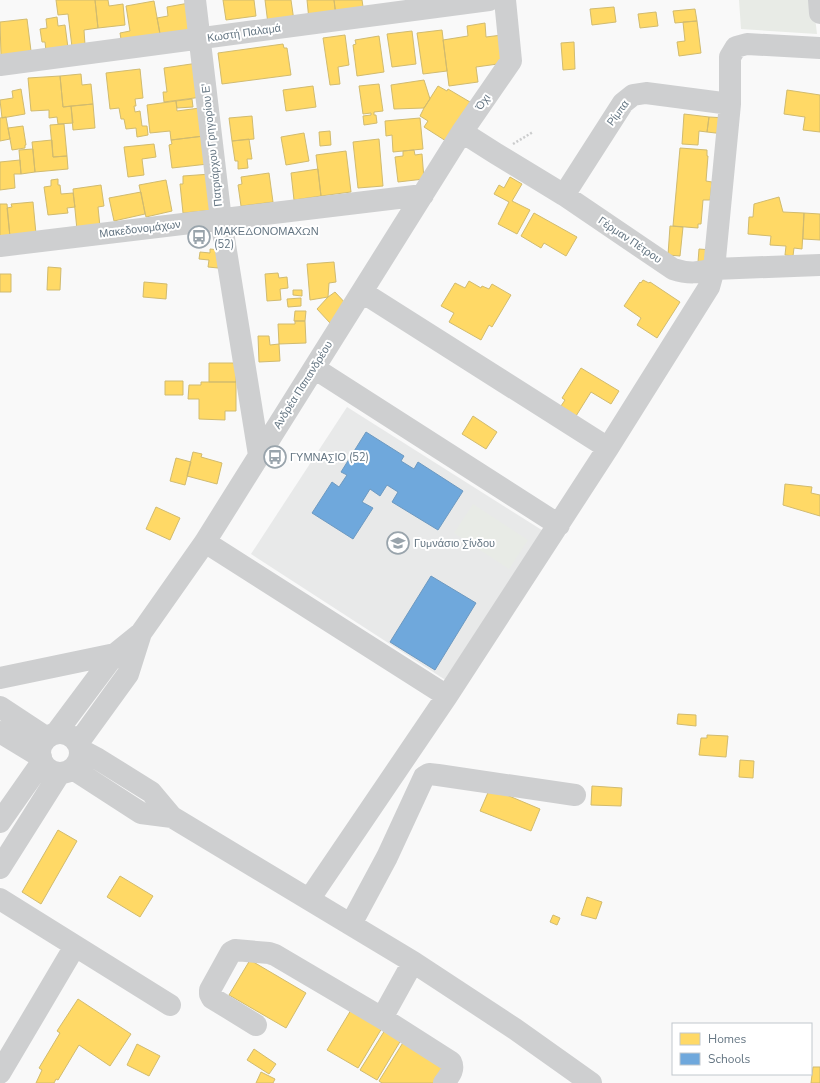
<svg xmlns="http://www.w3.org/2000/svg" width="820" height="1083" font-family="'Nunito Sans',sans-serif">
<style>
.built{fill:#e8e9e9}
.green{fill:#e8ebe6}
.homes{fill:#ffd966;stroke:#d1bb6f}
.schools{fill:#6fa8dc;stroke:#6c99c1}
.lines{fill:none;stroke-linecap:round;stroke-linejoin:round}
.path{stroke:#cbcccd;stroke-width:2.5;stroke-dasharray:2 2;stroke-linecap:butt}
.minor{stroke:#cecfd0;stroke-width:22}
.labels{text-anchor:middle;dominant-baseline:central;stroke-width:4;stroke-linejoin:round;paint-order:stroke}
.street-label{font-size:11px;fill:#657683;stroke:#fff}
.poi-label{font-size:11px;fill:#657683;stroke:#fff;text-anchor:start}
</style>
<rect width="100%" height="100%" fill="#f9f9f9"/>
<path class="built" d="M347 407 545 532 447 681 251 554Z"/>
<path class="green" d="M739 0H813L817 34 741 29Z
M473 504 528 540 509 569 454 533Z"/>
<path class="homes" d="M56 0H95L98 28 84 30 85 45 72 47 68 14 58 15Z
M95 0H108L109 6 123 4 125 25 98 28Z
M223 0H254L256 16 226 20Z
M265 0H291L294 21 268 24Z
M307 0H334L336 16 309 20Z
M334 0H362L364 13 336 16Z
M154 1 160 34 122 45 120 33 130 31 126 6Z
M189 3 194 33 161 39 157 18 168 16 167 7Z
M614 7 616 22 592 25 590 9Z
M695 9 697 21 675 23 673 11Z
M656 12 658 26 640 28 638 14Z
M57 17 58 26 65 25 68 48 46 51 45 42H42L40 29 47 28 46 19Z
M27 19 31 51 1 55 0 22Z
M697 21 701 53 679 56 677 42 685 41 683 22Z
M485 23 486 37 502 35 505 63 476 67 478 82 449 86 443 40 468 36 467 26Z
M442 30 447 71 423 74 417 33Z
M412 31 416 64 392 67 387 34Z
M345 35 349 65 338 67 340 84 330 85 323 38Z
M379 36 384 72 357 76 353 45 356 44 355 40Z
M574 42 575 69 563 70 561 43Z
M283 44 284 48H287L291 75 222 84 218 53Z
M198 63 202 97 164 102 163 92H167L164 68Z
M140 69 143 98 135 99 136 106H134L135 112 140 111 142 126H147L148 135 137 137 136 128 126 129 124 119H121L119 108 110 109 106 73Z
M81 74 82 85 91 84 93 104 63 107 60 76Z
M60 76 63 107 71 106 73 123 58 124 57 117 49 118V110L31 111 28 78Z
M424 80 430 99 424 108 394 109 391 85Z
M379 84 383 111 374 112V115H376L377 123 364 125 363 116 371 115V113L363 114 359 86Z
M313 86 316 107 286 111 283 90Z
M438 86 447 91 448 89 470 102 446 141 424 127 428 121 420 116 424 108Z
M21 89 25 114 2 118 0 100 13 98 12 91Z
M787 90 820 95V132L803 130 805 117 784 114Z
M192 99 193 107 177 108 176 101Z
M176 101 177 111 200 108 204 136 171 140 170 131 150 133 147 105Z
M93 104 95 128 73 130 71 106Z
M684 114 709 117 707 132 699 131 698 145 682 144Z
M252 116 254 139 232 141 229 118Z
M6 117 10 139 0 141V118Z
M709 117 726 118 724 134 707 132Z
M420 118 423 149 393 152 392 135 386 136 385 121Z
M64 124 67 156 53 157 50 125Z
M23 126 26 145H25V148L12 150 8 128Z
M330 131 331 145 320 146 319 132Z
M304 133 309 161 286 165 281 137Z
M204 136 208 164 172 168 169 145 172 144 171 140Z
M249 139 252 159H247L248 168 238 169V161H235L232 141Z
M379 139 383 186 358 188 353 142Z
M52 140 53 157 67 156 68 169 35 172 32 142Z
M154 144 156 157 142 159 144 175 128 177 124 147Z
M680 148 707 150V156H708L706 181 712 182 710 200H703L701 224H698V228L673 226Z
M33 149 35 172 21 174 19 150Z
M414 150 415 155 422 154 424 179 398 182 395 157 403 156V151Z
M346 151 351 192 321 196 316 155Z
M20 160 21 174H14L15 188 0 190V162Z
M318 169 321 196 294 200 291 173Z
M269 173 273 202 241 206 238 185 242 184 241 177Z
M211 174 214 210 183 213 180 184H183V176Z
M510 177 522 184 512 201 530 210 517 234 498 224 509 202 494 194 499 185 504 188Z
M58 179V185H60L61 194 73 193 75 207 67 208 68 213 48 215 44 187 51 186V180Z
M166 180 172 211 146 217 139 185Z
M101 185 104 206 98 207 100 227 77 230 73 189Z
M141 192 145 214 114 221 109 198Z
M779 197 783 212 804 213 802 249 794 248 793 256 785 255 786 246 770 245 771 236 748 234 749 217H753L754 204Z
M33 202 36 234 10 237 7 208 12 207 11 204Z
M0 204H7L10 237 0 238Z
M534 213 577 237 566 256 544 243 541 248 521 236Z
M804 213 820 214V240L803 239Z
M670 226 683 227 680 256 668 255Z
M210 249 220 250 218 268 208 267 209 260 199 259 200 252 210 253Z
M699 249 712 250 710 263 698 262Z
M334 262 336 282 329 283 328 297 310 300 307 264Z
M48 267 61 268 60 290H47Z
M278 273 279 278 287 277 288 288 280 289 281 300 267 301 265 274Z
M0 274H11V292H0Z
M643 280 649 283 650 282 680 302 657 338 637 325 641 318 624 306 640 282 641 283Z
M469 281 481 288 482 286 489 289 492 284 511 295 492 327 489 325 481 340 449 322 454 313 441 306 455 283 465 288Z
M144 282 167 284 166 299 143 297Z
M293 290H302V296L293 295Z
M335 292 348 306 330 323 317 309 328 297Z
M301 298V306L288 307 287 299Z
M295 311H306L305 321H294Z
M295 321H305L306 343 279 344 278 324H295Z
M258 336H269L270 345 279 344 280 361 259 362Z
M209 363H236V382H209Z
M581 368 619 391 611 404 591 392 576 416 561 406 565 400 562 398Z
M165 381H183V395H165Z
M201 382H236V411H225V420L199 419V399H188L189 385H201Z
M473 416 497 432 486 449 462 434Z
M193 452 202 454 201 457 222 463 217 484 187 476Z
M176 458 191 462 185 485 170 481Z
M785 484 812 487 811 493 820 495V516L783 505Z
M156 507 180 518 170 540 146 529Z
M678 714 696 715V726L677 724Z
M707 735 728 736 726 757 699 755 701 738H707Z
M740 760 754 761 753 778 739 777Z
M592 786 622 788 621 806 591 805Z
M490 788 540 809 531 831 480 811Z
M58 830 77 841 41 904 22 892Z
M120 876 153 896 140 917 107 897Z
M587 897 602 902 596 919 581 915Z
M553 915 560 918 557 925 550 922Z
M250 960 306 993 286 1028 229 995Z
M78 999 131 1034 110 1066 79 1045 58 1080 56 1079 54 1083H36L42 1070 39 1068 60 1033 57 1031Z
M351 1010 382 1028 358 1068 327 1050Z
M385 1030 401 1040 377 1080 360 1070Z
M404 1041 445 1067 434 1083H382L379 1081Z
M137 1044 160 1056 149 1076 127 1065Z
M254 1049 276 1064 269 1074 247 1060Z
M813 1067H820V1083H811Z
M261 1072 275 1079 273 1083H256Z"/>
<path class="schools" d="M366 432 404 456 401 461 414 469 418 462 463 491 438 530 392 502 398 492 387 485 380 496 370 489 362 502 373 508 353 539 312 513 332 482 339 487 347 475 341 472Z
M431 576 476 603 435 670 390 642Z"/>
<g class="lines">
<path class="path" d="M513 144 533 132"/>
<path class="minor" d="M195 0 221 220 259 455
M819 0 820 13
M0 65 489 0
M462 132 495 153 564 195 673 269C688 274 699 273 714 269L820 265
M564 195 623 103 633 95 646 93 730 104
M0 246 423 195
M362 292 608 448
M314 368 559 525
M205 542 447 696
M0 678 115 654
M0 707 47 738
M0 732 41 757
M40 753a20 20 0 1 1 40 0a20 20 0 1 1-40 0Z
M56 733 115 654 141 633 205 542 462 132 511 61 505 0
M78 743 128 674 141 633
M81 750 98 759 151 792 172 817 413 962 515 1029 591 1083
M73 769 141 813 172 817
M0 822 42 762
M0 868 60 773
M310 898 447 696 608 448 709 287 714 269 730 104V57L736 47 747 44 820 48
M0 899 170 1005
M351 924 387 857 424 777 429 774 438 775 575 795
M413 962 382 1018 451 1062C455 1070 449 1076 444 1083
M256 1025 212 998 210 994V990L231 952 235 950 269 953 275 955 382 1018
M0 1073 75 946"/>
</g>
<defs>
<g id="bus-ring" transform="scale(1.15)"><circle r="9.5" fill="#fff" stroke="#99a4ac" stroke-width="1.5"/><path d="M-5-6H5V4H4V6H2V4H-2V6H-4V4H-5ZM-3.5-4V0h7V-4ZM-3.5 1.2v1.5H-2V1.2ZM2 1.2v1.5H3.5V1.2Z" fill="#99a4ac"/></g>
<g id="school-ring" transform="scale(1.15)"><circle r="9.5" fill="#fff" stroke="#99a4ac" stroke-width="1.5"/><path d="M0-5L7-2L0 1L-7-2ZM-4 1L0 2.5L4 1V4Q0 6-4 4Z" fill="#99a4ac"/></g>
</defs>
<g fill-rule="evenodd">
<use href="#bus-ring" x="199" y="237"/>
<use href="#bus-ring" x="275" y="457"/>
<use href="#school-ring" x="398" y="543"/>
</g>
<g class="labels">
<g class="street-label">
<text transform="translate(244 33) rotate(-8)">Κωστή Παλαμά</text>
<text transform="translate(483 102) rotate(-55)">Όχι</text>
<text transform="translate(618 113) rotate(-53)">Ρίμπα</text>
<text transform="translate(212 145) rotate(-96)">Πατριάρχου Γρηγορίου Ε'</text>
<text transform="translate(140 229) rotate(-7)">Μακεδονομάχων</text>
<text transform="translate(630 240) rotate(34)">Γέρμαν Πέτρου</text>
<text transform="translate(303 385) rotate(-58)">Ανδρέα Παπανδρέου</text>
</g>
<g class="poi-label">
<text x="214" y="231">ΜΑΚΕΔΟΝΟΜΑΧΩΝ<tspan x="214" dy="13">(52)</tspan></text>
<text x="290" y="457">ΓΥΜΝΑΣΙΟ (52)</text>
<text x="414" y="543">Γυμνάσιο Σίνδου</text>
</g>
</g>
<rect x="672" y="1023" width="140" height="52" fill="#ffffff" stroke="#c1c8cd"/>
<rect x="680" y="1033" width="20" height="12" fill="#ffd966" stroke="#c1c8cd"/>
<text x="708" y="1043" font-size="12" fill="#657683">Homes</text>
<rect x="680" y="1053" width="20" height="12" fill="#6fa8dc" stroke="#c1c8cd"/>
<text x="708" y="1063" font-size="12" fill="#657683">Schools</text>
</svg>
